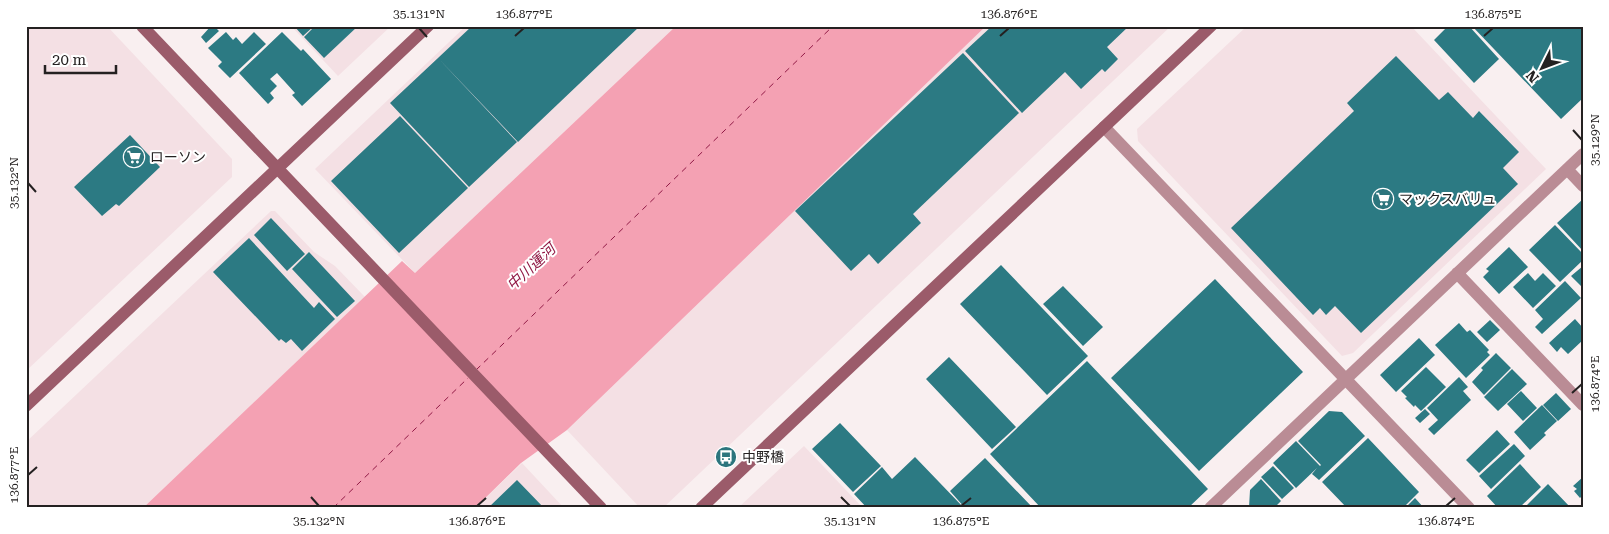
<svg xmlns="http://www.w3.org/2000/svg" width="1609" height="534" font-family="'Roboto Serif','Noto Sans JP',serif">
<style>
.built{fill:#f4e0e4}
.water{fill:#f4a1b3}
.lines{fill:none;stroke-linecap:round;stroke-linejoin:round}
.ferry{stroke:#911945;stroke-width:1;stroke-dasharray:6 5;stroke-linecap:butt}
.building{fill:#2c7a83}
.street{stroke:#ba8c95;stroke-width:12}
.secondary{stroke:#9b5b6a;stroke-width:12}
.ticks{fill:none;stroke:#242121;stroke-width:2}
.labels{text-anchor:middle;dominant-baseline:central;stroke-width:4;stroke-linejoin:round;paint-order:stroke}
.poi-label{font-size:14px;fill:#242121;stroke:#fff;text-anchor:start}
.water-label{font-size:15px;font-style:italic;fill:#911945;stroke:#fff}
.neatline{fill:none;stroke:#242121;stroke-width:2}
.ticks-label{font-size:12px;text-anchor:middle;fill:#242121}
</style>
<rect width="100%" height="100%" fill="#f9eff0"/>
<path class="built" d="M26 26H107L232 159V177L26 371Z
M291 26H391L338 76Z
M466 26H676L415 273 315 169Z
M986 26H1171L663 508H640L567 430Z
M1247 26H1411L1546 169 1353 353 1342 356 1138 141 1137 129Z
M271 211H275L314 252 335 266 365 297 143 508H26V442Z
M804 446 863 508H738Z
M522 463 564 508H475Z"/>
<path class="water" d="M676 26H986L567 430 521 463 475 508H143L402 261 415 273Z"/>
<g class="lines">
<path class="ferry" d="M476 370 833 26
M333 508 468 378"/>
</g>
<path class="building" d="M211 26H214L219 31 206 43 201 37Z
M294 26H314L303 36Z
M315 26H358L324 58 304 37Z
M472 26H640L518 142 438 58Z
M992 26H1129L1107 47 1118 59 1105 72 1102 69 1081 89 1065 72 1022 113 965 51Z
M1448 26H1469L1499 59 1474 83 1434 40Z
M1472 26H1583V98L1561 119Z
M226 32 233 40 236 37 242 44 254 32 266 44 230 78 218 66 222 62 208 48Z
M282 32 301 51 303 49 331 79 302 106 292 95 295 93 277 73 270 79 277 86 270 93 274 98 268 104 239 73Z
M963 53 1019 113 913 214 921 223 878 264 869 254 851 271 795 211Z
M1396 56 1439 100 1448 92 1473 118 1479 111 1519 152 1503 168 1518 184 1361 333 1335 306 1326 315 1320 308 1313 315 1231 228 1354 111 1347 103Z
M438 58 517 142 469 187 390 103Z
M400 116 468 188 399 253 331 181Z
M130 135 160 167 119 206 116 204 102 216 74 187Z
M1583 199V251L1557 223Z
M271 218 305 254 287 271 254 235Z
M1555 225 1583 254V260L1560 282 1529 250Z
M249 238 314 308 319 302 335 319 302 351 291 339 286 343 281 339 279 341 213 272Z
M1509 247 1528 267 1499 294 1483 277 1489 271 1486 269Z
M309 252 355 301 337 317 292 269Z
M1001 265 1088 356 1047 395 960 304Z
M1583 266V288L1571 276Z
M1528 273 1535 281 1543 273 1556 286 1533 308 1513 287Z
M1215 279 1303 372 1199 471 1111 378Z
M1565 281 1581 298 1542 334 1535 327 1543 319 1535 310Z
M1063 286 1103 327 1083 346 1043 304Z
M1575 319 1583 328V340L1568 354 1561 347 1557 352 1549 343Z
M1490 320 1500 330 1487 342 1477 332Z
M1459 323 1467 332 1470 330 1489 350 1487 352 1490 355 1466 378 1435 345Z
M1419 338 1435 355 1396 392 1380 375Z
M1496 353 1511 368 1484 395 1472 382 1483 370 1481 368Z
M949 357 1016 427 992 449 926 379Z
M1087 361 1208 489 1188 508H1041L990 454Z
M1426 367 1446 387 1421 411 1415 405 1414 407 1405 398 1407 397 1401 391Z
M1512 369 1527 384 1498 411 1484 397Z
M1459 377 1468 387 1463 391 1471 400 1434 435 1428 429 1438 420 1427 408Z
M1521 391 1537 408 1523 421 1507 404Z
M1556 393 1571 409 1558 421 1543 405Z
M1542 405 1557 421 1544 433 1546 435 1530 450 1514 432Z
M1425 409 1430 414 1420 423 1415 418Z
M1329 411 1342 412 1365 436 1319 480 1312 474 1317 468 1296 488 1273 463 1296 441 1320 466 1321 465 1298 441Z
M840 423 881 466 853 492 812 449Z
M1497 430 1510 444 1479 473 1466 460Z
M1368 438 1419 492 1403 508H1347L1322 482Z
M1514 444 1525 456 1491 489 1479 476Z
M915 457 964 508H867L854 494 882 467 892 479Z
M985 458 1033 508H965L950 491Z
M1520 464 1541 487 1519 508H1498L1487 496Z
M1273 466 1294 488 1282 499 1261 477Z
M1583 477V498L1581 497 1580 498 1574 491 1577 489 1573 486Z
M1261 479 1281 501 1274 508H1249L1250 490Z
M517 480 544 508H488Z
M1548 484 1571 508H1524Z
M1415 498 1424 508H1405Z"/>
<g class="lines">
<path class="street" d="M1104 127 1469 508
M1567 169 1583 186
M1457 273 1583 405
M1210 508 1583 154"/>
<path class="secondary" d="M142 26 601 508
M26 406 428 26
M701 508 1211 26"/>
</g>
<path class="ticks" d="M419 28 427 37M515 36 524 28M1000 36 1009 28M1484 36 1493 28M1573 130 1582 140M28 183 36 192M1572 393 1582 384M28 475 37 467M311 497 319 506M841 497 850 506M477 506 486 498M961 506 971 498M1446 506 1455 498"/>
<defs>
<g id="supermarket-disc" transform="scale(1.125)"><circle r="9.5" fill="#2c757d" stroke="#fff"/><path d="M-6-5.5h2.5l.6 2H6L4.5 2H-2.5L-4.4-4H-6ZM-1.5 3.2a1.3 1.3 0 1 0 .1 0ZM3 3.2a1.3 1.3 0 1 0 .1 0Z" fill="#fff"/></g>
<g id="bus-disc" transform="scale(1.125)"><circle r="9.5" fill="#2c757d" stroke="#fff"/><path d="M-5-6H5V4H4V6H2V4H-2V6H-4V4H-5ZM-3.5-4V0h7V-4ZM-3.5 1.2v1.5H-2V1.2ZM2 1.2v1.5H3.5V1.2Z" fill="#fff"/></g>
</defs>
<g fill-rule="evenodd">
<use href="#supermarket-disc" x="134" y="157"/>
<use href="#supermarket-disc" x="1383" y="199"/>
<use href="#bus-disc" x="726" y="457"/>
</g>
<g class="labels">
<g class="poi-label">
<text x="150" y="157">ローソン</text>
<text x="1399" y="199">マックスバリュ</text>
<text x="742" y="457">中野橋</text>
</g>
<g class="water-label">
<text transform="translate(531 267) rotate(-43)">中川運河</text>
</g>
</g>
<rect width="1609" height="534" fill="none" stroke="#ffffff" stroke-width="55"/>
<g transform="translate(1542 68) rotate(228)" stroke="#ffffff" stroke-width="4" paint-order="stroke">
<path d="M0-4L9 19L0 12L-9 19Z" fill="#242121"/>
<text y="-8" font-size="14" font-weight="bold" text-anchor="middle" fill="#242121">N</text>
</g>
<path d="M45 65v8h71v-8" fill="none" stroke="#242121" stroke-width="2.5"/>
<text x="52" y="65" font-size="15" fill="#242121" stroke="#ffffff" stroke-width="4" paint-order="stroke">20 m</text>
<rect x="28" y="28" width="1554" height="478" class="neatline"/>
<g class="ticks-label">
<text x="419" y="18">35.131°N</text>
<text x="524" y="18">136.877°E</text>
<text x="1009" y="18">136.876°E</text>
<text x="1493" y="18">136.875°E</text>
<text transform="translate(1595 140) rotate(-90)" y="4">35.129°N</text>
<text transform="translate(14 183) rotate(-90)" y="4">35.132°N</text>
<text transform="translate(1595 384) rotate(-90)" y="4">136.874°E</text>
<text transform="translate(14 475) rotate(-90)" y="4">136.877°E</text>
<text x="319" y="525">35.132°N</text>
<text x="477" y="525">136.876°E</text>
<text x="850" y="525">35.131°N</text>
<text x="961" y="525">136.875°E</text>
<text x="1446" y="525">136.874°E</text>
</g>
</svg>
